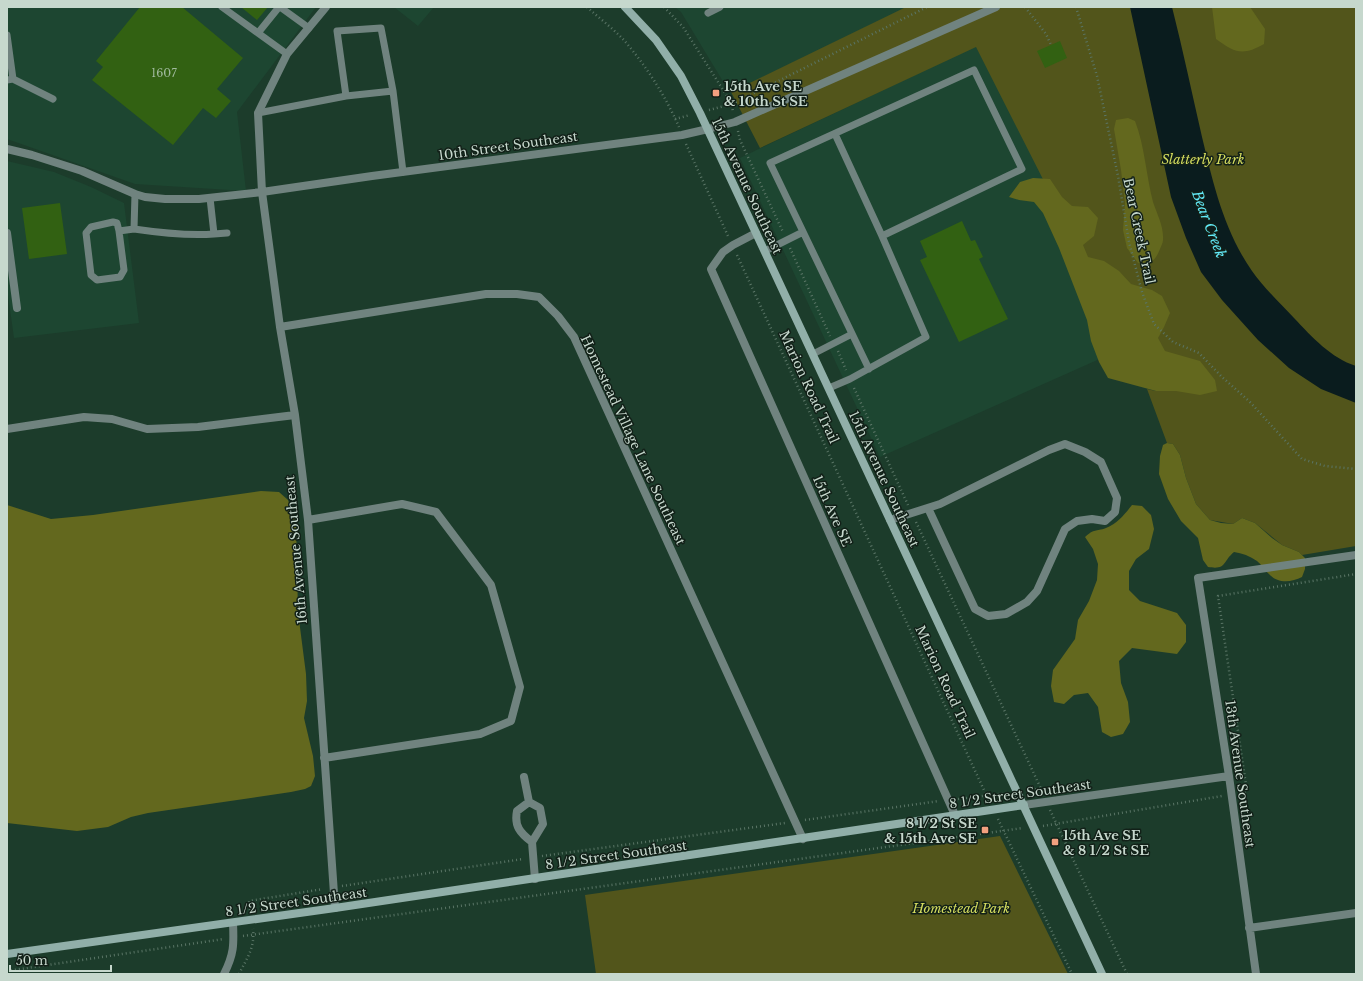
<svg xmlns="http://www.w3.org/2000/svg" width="1363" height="981" font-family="'Libre Baskerville',serif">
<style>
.built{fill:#1d4631}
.green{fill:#52551b}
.forest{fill:#63681e}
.water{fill:#0a1c1e}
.building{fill:#326112}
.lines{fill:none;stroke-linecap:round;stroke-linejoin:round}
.path{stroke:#5a7566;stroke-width:2.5;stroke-dasharray:1 3;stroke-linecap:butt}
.lane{stroke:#70837f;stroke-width:7}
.street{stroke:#70837f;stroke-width:8}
.secondary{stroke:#91afa9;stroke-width:8}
.poi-dot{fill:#f2a07f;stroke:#122018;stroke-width:1.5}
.labels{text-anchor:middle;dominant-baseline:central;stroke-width:3;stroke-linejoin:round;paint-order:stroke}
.number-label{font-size:11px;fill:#a1ba9e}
.poi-label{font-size:13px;font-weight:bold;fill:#c6d8cd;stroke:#122018;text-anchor:start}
.street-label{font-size:13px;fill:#c6d8cd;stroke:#122018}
.park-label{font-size:13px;font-style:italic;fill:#d5dd5f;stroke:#122018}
.water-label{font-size:14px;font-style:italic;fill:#62ebf9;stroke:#122018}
</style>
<rect width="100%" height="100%" fill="#1c3c2b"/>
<path class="built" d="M7 7H316L237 112 246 191 135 184 7 139Z
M394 7H434L418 26Z
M675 7H908L730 93 681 12Z
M976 46 1131 345 880 457 740 158Z
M7 161 54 172 91 187 124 203 139 323 14 338 7 288Z"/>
<path class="green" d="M906 7H1356V546L1302 555 1299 552 1282 545 1255 523 1242 518 1233 524 1210 520 1196 504 1186 478 1180 455 1173 444 1167 443 1147 389 1156 391H1176L1131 353 976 47 760 148 731 92Z
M1000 836 1068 974H596L585 895Z"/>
<path class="forest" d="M1212 7H1250L1265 29 1264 44C1243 56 1235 53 1216 39Z
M1128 118 1135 121C1145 147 1146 175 1153 202 1157 214 1164 227 1163 240 1163 243 1161 246 1160 249 1155 261 1152 264 1138 263L1127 248 1123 230 1125 203 1121 170 1114 129 1116 120Z
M1033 178 1050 179 1062 197 1072 206 1088 207 1098 218 1094 236 1083 245 1088 257 1104 261 1119 271 1131 284 1152 290 1162 296 1170 313 1164 327 1158 338 1165 351 1200 361 1215 380 1217 391 1200 395 1176 391H1156L1108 378 1099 362 1091 341 1087 320 1059 248 1043 213 1034 202 1019 200 1009 197 1020 182Z
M1167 443 1173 444 1180 455 1186 478 1196 504 1210 520 1221 523 1233 524 1242 518 1255 523 1272 538 1282 545 1299 552 1305 558V569L1302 577C1292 582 1279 584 1270 575 1265 571 1262 565 1257 561 1250 556 1242 553 1234 552 1222 562 1227 570 1208 567L1203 560 1198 538 1181 521 1168 499 1159 474 1160 456 1163 445Z
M261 491 279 492 288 500 296 523 298 612 306 674 307 701 304 718 313 756 315 776 311 786 305 789 291 792 148 813 131 817 108 827 77 831 7 823V505L51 519 93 515Z
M1132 505 1142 506 1151 515 1154 529 1149 549 1136 559 1129 571V590L1140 601 1177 613 1186 625V642L1177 654 1132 648 1119 661 1121 683 1128 702 1130 722 1123 734 1111 737 1102 732 1098 707 1088 693 1074 695 1064 704 1054 702 1051 686 1053 670 1075 639 1078 620 1089 601 1097 580 1098 564 1093 549 1085 537C1095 528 1095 532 1106 528 1118 523 1124 515 1132 505Z"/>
<path class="water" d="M1130 7H1172C1183 50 1192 94 1202 137 1213 183 1224 231 1252 271 1264 288 1280 303 1294 318 1312 337 1331 358 1356 366V403L1321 389 1289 368 1258 340 1222 300 1201 272 1186 238 1171 197Z"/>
<path class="building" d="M140 7H182L243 58 217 89 231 101 216 118 203 108 173 145 92 80 103 67 96 61Z
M241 7H268L257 20Z
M1060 41 1067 58 1045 68 1037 51Z
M60 203 67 254 29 259 22 208Z
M962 221 971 241 975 240 983 257 979 259 1008 319 959 342 920 260 927 257 920 241Z"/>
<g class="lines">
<path class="path" d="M587 7C598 17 611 27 622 38 645 64 665 95 679 127
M664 7 683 27 732 104 733 113
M1025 7 1046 34 1051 45
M1076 7 1097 76 1118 176 1129 242 1142 292 1154 324 1173 342 1199 353 1222 377 1249 401 1302 459 1325 466 1356 469
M709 110 732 104 927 7
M675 119 690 115
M738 131 740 140 783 232
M686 144 728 236
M790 248 830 336
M737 255 989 801
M838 351 846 370
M854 388 908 505
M916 522 1043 793
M1027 790 1041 789
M1241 793 1247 792 1218 596 1356 574
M958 799 1007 793
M1050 810 1127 974
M998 819 1072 974
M805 820 939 801
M1043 826 1222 796
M542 856 785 823
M342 886 523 859
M250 910 249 901 323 889
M243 936 1023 828
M7 971 224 939
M239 974C247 958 255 948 253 929"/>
<path class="lane" d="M222 7 287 54
M280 7 309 28
M708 13 720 7
M258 33 279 7
M7 35 13 79
M7 80 13 79 53 99
M346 96 337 31 381 28 393 91 403 172
M258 113 346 96 393 91
M835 134 882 236
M135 194 134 229C161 233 186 236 214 234L210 198
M119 231 117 223 113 222 91 227 86 233 91 275 97 280 120 277 124 270 119 231 134 229
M214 234 227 233
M765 251 803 232
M813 354 852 334
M829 388 850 379 926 337 882 236 1022 169 974 70 770 163 869 369"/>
<path class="street" d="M326 7 287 54 258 113 262 192 280 327 295 415 308 520 335 908
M7 149 32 155 82 171 135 194 145 197 165 199H199L262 192 372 176 682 135 708 129 735 122 996 7
M7 233 17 308
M756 233 733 245 723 252 711 269 955 815
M280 327 486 294H517L539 297 558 316 574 337 803 839
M7 429 84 417 112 419 147 429 198 427 295 415
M308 520 402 504 436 512 491 585 520 687 511 721 480 734 324 758
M890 520 940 504 1049 450 1065 444 1085 452 1101 462 1117 498 1115 512 1105 521 1092 519 1077 521 1065 529 1037 591 1027 602 1006 614 988 616 975 609 928 508
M524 777 529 802 540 808 543 824 532 842 535 879
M529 802 517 811C514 826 520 833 532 842
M1024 805 1229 776
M1249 928 1356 913
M224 974C234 954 234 945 233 923
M1256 974 1229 776 1198 578 1356 555"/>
<path class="secondary" d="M625 7 656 40 681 76 700 113 1102 974
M7 954 335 908 1024 805"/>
</g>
<g class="poi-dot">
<rect x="712" y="89" width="8" height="8" rx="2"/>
<rect x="981" y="826" width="8" height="8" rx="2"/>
<rect x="1051" y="838" width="8" height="8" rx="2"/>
</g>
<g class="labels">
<g class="number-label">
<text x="164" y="73">1607</text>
</g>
<g class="poi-label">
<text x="724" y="86">15th Ave SE<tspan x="724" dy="15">&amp; 10th St SE</tspan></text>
<text x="977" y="823" text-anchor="end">8 1/2 St SE<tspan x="977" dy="15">&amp; 15th Ave SE</tspan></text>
<text x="1063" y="835">15th Ave SE<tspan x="1063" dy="15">&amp; 8 1/2 St SE</tspan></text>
</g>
<g class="street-label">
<text transform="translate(508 146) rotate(-8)">10th Street Southeast</text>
<text transform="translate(747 186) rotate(65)">15th Avenue Southeast</text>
<text transform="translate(1139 231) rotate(78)">Bear Creek Trail</text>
<text transform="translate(809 387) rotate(65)">Marion Road Trail</text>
<text transform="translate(633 440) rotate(65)">Homestead Village Lane Southeast</text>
<text transform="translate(884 479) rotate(65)">15th Avenue Southeast</text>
<text transform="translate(832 511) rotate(66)">15th Ave SE</text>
<text transform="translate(296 550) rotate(-95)">16th Avenue Southeast</text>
<text transform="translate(945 682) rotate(65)">Marion Road Trail</text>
<text transform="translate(1240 774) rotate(82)">13th Avenue Southeast</text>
<text transform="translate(1020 794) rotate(-8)">8 1/2 Street Southeast</text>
<text transform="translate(616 855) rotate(-8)">8 1/2 Street Southeast</text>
<text transform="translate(296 902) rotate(-8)">8 1/2 Street Southeast</text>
</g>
<g class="park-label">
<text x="1203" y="159">Slatterly Park</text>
<text x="961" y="908">Homestead Park</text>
</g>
<g class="water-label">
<text transform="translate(1209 224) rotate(69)">Bear Creek</text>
</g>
</g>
<rect width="1363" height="981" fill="none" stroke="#c6d8cd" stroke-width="16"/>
<path d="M10 965v6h101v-6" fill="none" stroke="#c6d8cd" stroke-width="2"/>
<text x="16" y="965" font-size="12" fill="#c6d8cd" stroke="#122018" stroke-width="3" paint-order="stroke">50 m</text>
</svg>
